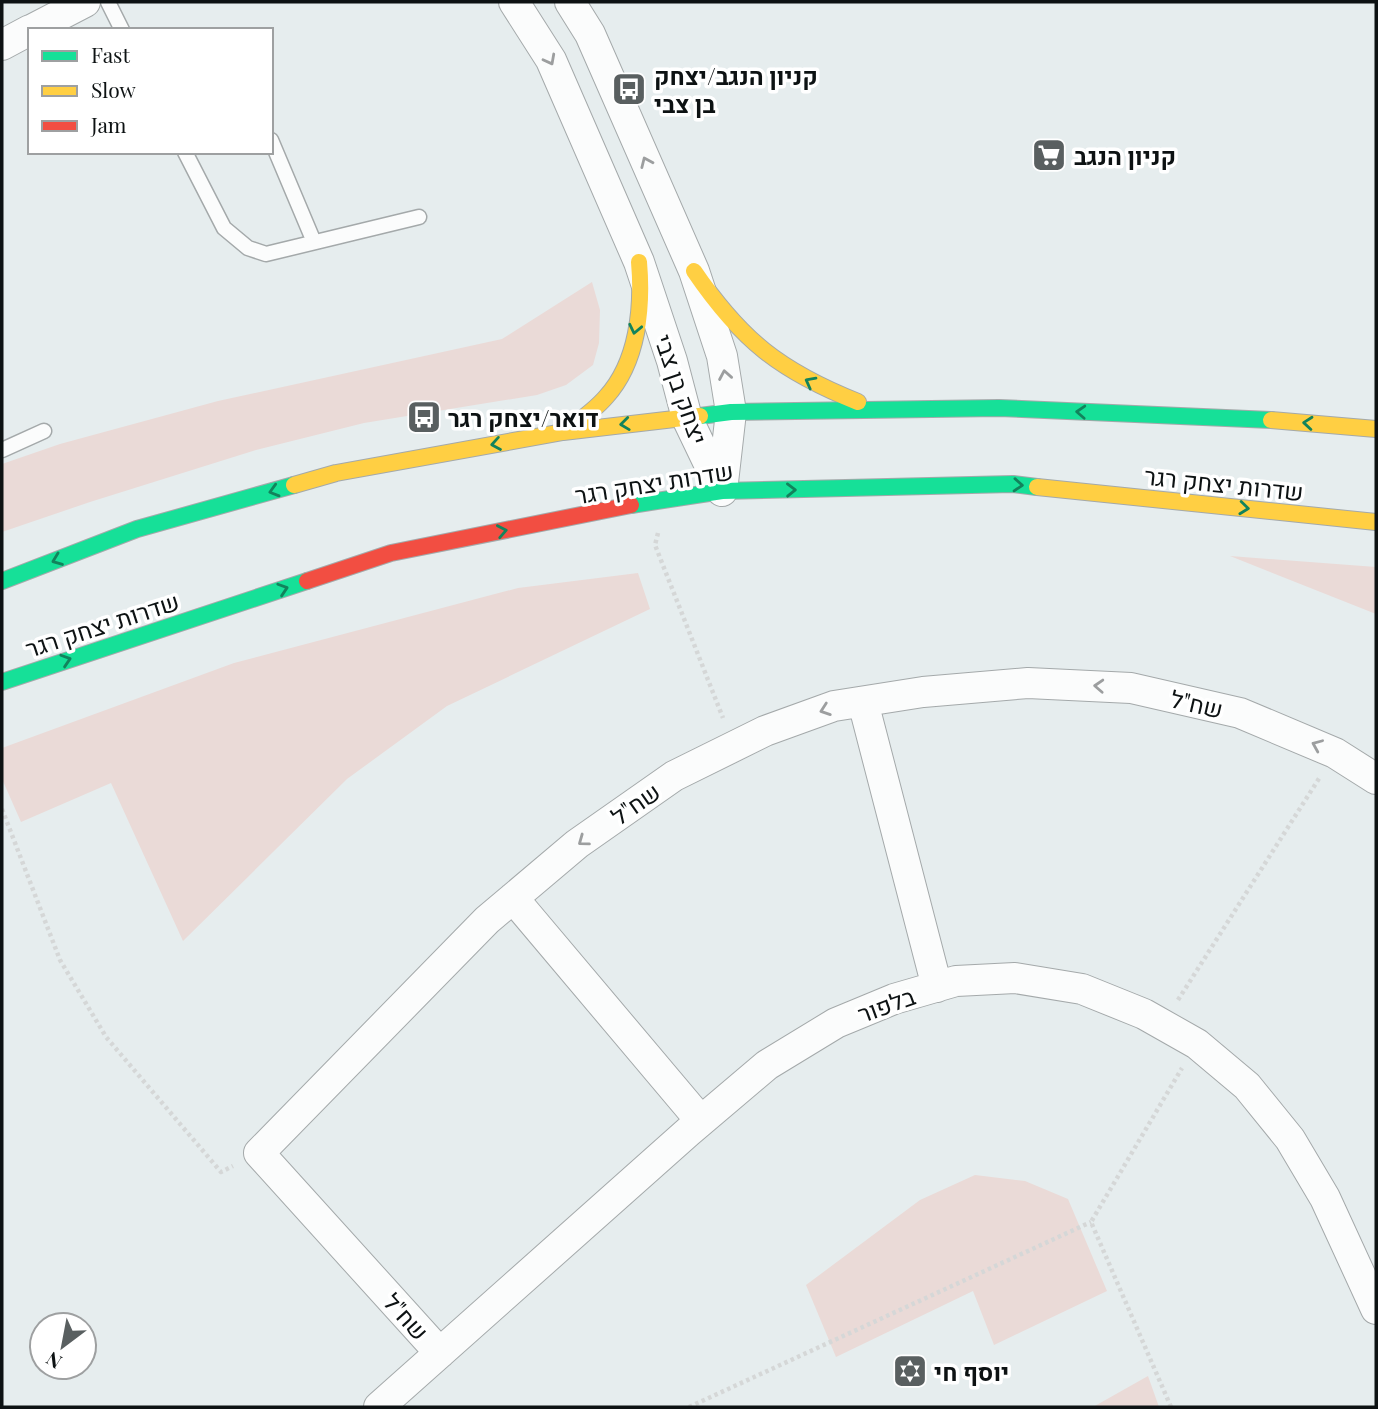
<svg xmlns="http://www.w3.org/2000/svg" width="1378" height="1409" font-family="'Playfair Display',Heebo,serif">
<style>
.green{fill:#eadad7}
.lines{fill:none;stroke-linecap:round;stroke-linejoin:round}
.lane-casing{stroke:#a4a9aa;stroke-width:17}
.street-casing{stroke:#a4a9aa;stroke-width:32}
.fast-casing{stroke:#a4a9aa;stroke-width:18}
.slow-casing{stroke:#a4a9aa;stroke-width:18}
.jam-casing{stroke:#a4a9aa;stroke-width:18}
.path{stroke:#d5d7d7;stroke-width:4.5;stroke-dasharray:3.5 3.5;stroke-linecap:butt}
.lane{stroke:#fbfcfc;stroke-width:14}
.street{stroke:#fbfcfc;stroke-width:30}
.fast{stroke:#16e098;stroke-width:16}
.slow{stroke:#ffcf43;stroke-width:16}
.jam{stroke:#f24e42;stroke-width:16}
.oneway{stroke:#9c9e9f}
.oneway2{stroke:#12835c}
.labels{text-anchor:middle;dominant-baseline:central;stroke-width:7;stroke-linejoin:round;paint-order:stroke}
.poi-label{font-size:24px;font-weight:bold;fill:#0d1213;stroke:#fff;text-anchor:start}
.street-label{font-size:24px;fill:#0d1213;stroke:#fff}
</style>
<rect width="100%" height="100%" fill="#e6edee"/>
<path class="green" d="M592 282 600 310 599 343 593 365 566 385 537 395 364 423 256 450 90 502 2 532V464L60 444 218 401 502 339Z
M1230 556 1376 567V614Z
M638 573 650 609 447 706 347 779 183 941 111 783 21 822 2 779V748L234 663 518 588Z
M975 1175 1025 1181 1068 1199 1107 1291 994 1345 973 1291 836 1357 806 1285 920 1200Z
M1148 1376 1159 1407H1093Z"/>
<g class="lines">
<g class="lane-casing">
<path id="lane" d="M108 2 122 30
M271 140 314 242
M185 152 224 228 248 248 266 254 419 217
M2 450 44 431"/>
</g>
<g class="street-casing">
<path id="street" d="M514 2 551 60 639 262 672 361 687 418 722 491
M570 2 590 34 694 271 722 356 731 412 722 491
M31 30 85 2
M2 45 30 30
M863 702 937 987
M513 898 701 1121
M440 1353 259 1153 487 920 577 844 674 776 765 731 834 706 923 692 1028 683 1131 688 1240 713 1335 753 1376 779
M379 1407 688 1132 767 1065 836 1023 894 999 956 981 1015 978 1082 989 1144 1014 1197 1044 1247 1086 1290 1139 1325 1198 1376 1309"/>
</g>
<g class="fast-casing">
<path id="fast" d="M700 416 731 412 999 408 1271 420
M631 505 722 491 1013 484 1037 487
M2 581 137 529 294 485
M2 682 307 581"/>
</g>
<g class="slow-casing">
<path id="slow" d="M694 271C741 340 780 371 858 402
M1271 420 1376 429
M564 432C579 421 594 411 606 397 638 362 643 307 639 262
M294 485 336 473 563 432 700 416
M1037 487 1376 522"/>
</g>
<g class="jam-casing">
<path id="jam" d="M307 581 391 553 631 505"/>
</g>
<path class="path" d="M658 533 655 545 723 718
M2 809 60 960 106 1037 221 1172 233 1166
M1178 1000 1320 777
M689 1407 1091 1222
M1171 1407 1091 1222 1182 1068"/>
<use href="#lane" class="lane"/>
<use href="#street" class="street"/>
<use href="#fast" class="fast"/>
<use href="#slow" class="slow"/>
<use href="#jam" class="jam"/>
</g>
<defs><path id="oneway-chevron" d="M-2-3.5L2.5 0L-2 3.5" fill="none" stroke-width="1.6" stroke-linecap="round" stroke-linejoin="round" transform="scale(1.75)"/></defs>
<g class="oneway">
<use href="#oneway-chevron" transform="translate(550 60) rotate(62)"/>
<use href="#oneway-chevron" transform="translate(646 162) rotate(-114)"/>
<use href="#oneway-chevron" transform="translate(725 375) rotate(-100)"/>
<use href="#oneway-chevron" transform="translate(1099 686) rotate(-177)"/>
<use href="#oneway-chevron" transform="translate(825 710) rotate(161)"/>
<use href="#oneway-chevron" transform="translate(1317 745) rotate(-157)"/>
<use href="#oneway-chevron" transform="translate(583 841) rotate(144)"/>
</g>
<g class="oneway2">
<use href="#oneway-chevron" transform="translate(635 329) rotate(102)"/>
<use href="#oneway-chevron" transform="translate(810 382) rotate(-152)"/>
<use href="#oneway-chevron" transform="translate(1081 412) rotate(-177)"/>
<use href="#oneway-chevron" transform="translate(1308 423) rotate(-175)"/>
<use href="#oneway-chevron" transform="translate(625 424) rotate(173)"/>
<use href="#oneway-chevron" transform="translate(496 444) rotate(170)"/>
<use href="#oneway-chevron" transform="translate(1018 485) rotate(4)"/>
<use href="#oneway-chevron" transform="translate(791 490) rotate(-1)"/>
<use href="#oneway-chevron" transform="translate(274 491) rotate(164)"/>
<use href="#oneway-chevron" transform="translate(1244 508) rotate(6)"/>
<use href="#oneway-chevron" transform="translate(502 531) rotate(-11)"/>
<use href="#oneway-chevron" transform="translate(57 560) rotate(159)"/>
<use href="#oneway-chevron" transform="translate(283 589) rotate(-18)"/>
<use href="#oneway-chevron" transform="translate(66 660) rotate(-18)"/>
</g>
<defs>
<g id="bus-square" transform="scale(1.75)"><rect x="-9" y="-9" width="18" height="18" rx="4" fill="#595f60" stroke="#fff"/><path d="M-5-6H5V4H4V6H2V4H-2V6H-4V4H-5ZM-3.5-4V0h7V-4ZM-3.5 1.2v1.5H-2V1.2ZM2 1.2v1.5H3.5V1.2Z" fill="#fff"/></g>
<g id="supermarket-square" transform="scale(1.75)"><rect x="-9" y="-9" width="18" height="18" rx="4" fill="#595f60" stroke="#fff"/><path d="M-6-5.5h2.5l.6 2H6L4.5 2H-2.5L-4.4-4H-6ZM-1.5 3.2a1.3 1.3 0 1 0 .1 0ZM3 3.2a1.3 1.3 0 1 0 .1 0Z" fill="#fff"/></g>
<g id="synagogue-square" transform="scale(1.75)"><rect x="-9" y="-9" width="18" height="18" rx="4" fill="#595f60" stroke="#fff"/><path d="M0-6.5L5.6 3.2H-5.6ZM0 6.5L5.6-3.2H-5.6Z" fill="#fff"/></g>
</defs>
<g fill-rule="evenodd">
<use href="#bus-square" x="629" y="89"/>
<use href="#supermarket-square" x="1049" y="155"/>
<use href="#bus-square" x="424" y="417"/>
<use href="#synagogue-square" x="910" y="1371"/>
</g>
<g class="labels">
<g class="poi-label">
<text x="654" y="75">קניון הנגב/יצחק<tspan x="654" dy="28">בן צבי</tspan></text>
<text x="1074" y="155">קניון הנגב</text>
<text x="448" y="417">דואר/יצחק רגר</text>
<text x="934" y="1371">יוסף חי</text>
</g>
<g class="street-label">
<text transform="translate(682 389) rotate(71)">יצחק בן צבי</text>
<text transform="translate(654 482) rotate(-9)">שדרות יצחק רגר</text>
<text transform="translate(1224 483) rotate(6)">שדרות יצחק רגר</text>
<text transform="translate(102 624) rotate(-18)">שדרות יצחק רגר</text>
<text transform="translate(1197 703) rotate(13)">שח"ל</text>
<text transform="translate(635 803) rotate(-35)">שח"ל</text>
<text transform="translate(886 1004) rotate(-20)">בלפור</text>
<text transform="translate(407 1316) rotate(48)">שח"ל</text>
</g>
</g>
<rect width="1378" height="1409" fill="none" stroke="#0d1213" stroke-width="7"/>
<rect x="28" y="28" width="245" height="126" fill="#ffffff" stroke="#9ea0a1" stroke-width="2"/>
<rect x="42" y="51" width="35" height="10" fill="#16e098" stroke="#9ea0a1" stroke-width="2"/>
<text x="91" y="63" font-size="21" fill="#0d1213">Fast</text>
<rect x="42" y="86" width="35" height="10" fill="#ffcf43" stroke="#9ea0a1" stroke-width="2"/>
<text x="91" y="98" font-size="21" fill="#0d1213">Slow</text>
<rect x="42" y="121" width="35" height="10" fill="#f24e42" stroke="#9ea0a1" stroke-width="2"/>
<text x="91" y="133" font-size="21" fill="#0d1213">Jam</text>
<g transform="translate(63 1346) rotate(212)"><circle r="33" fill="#ffffff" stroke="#9ea0a1" stroke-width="2"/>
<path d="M0-5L12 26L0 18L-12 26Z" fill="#595f60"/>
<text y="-10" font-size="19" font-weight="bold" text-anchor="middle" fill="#0d1213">N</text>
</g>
</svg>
